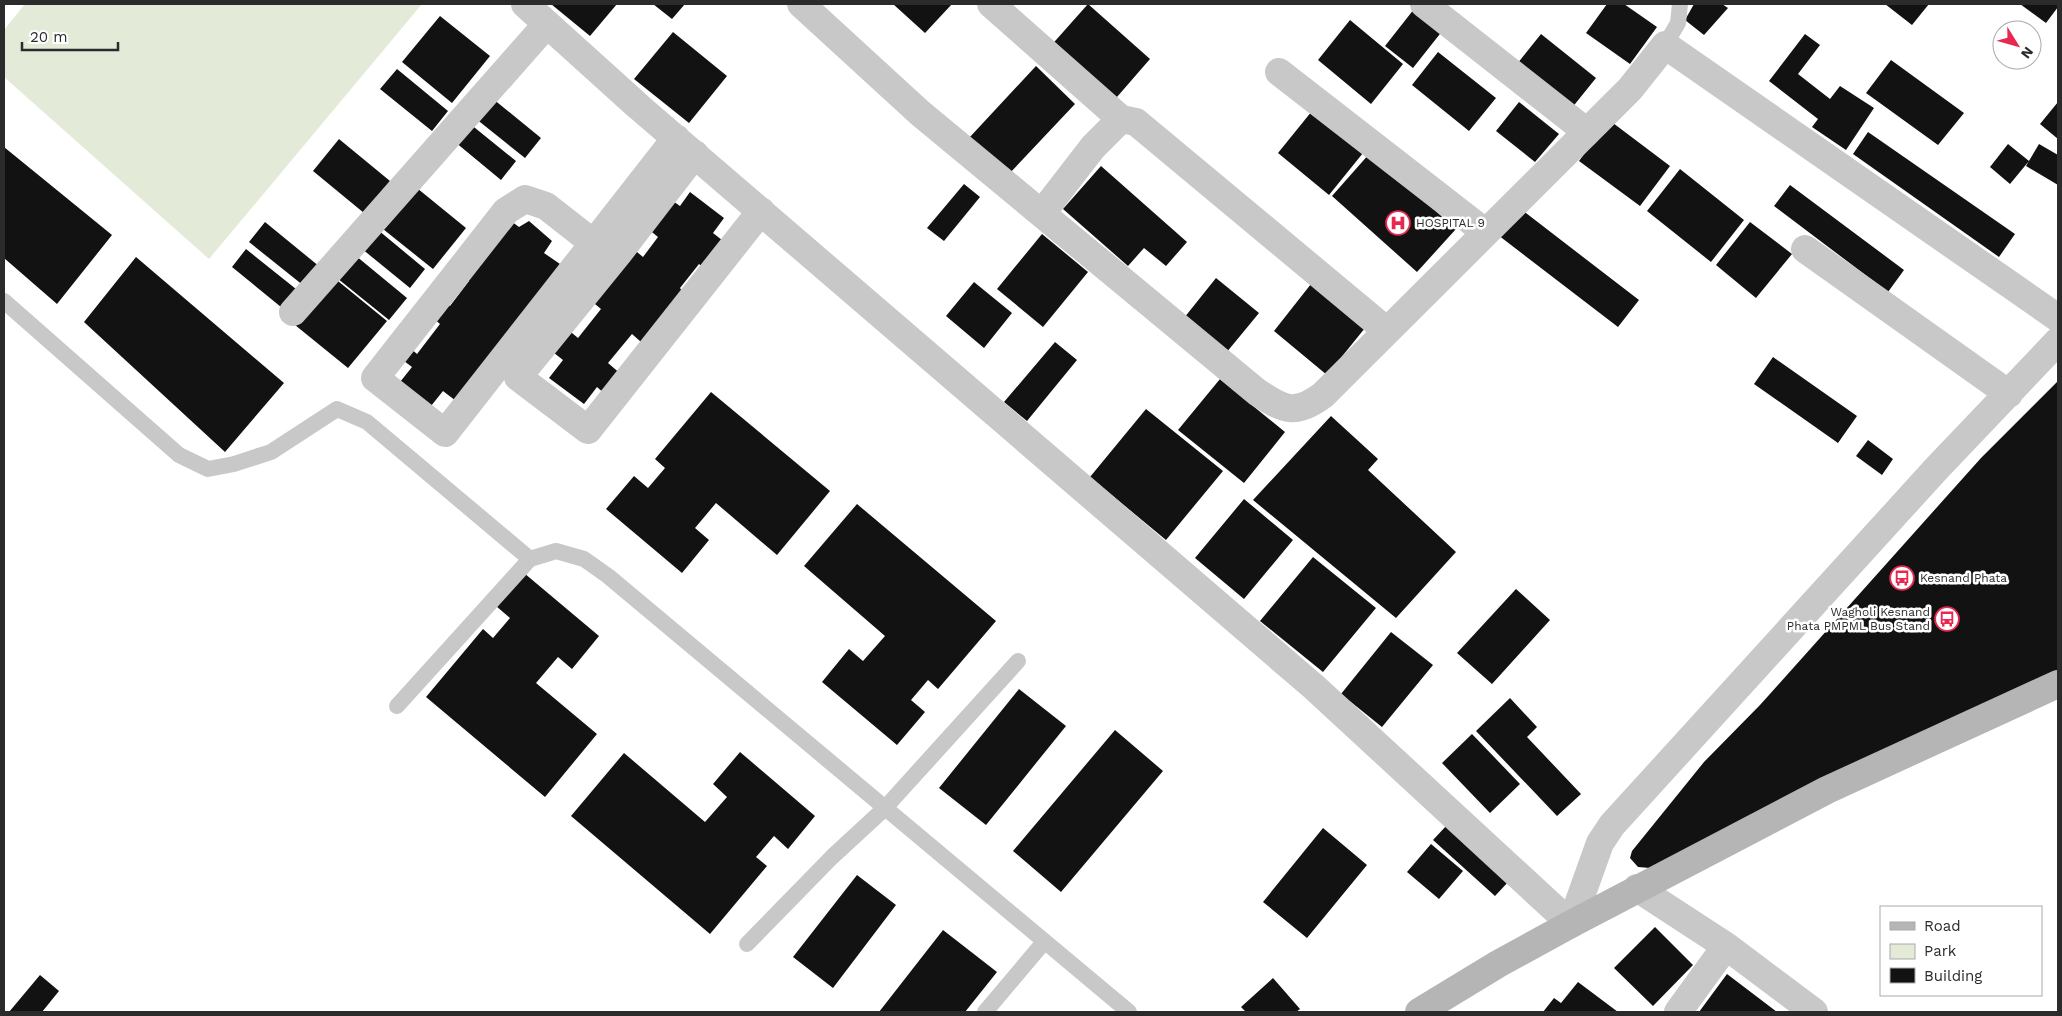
<svg xmlns="http://www.w3.org/2000/svg" width="2062" height="1016" font-family="'Work Sans',sans-serif">
<style>
.green{fill:#e4ead8}
.building{fill:#121212}
.lines{fill:none;stroke-linecap:round;stroke-linejoin:round}
.service{stroke:#c8c8c8;stroke-width:16}
.minor{stroke:#c8c8c8;stroke-width:28}
.secondary{stroke:#b5b5b5;stroke-width:28}
.labels{text-anchor:middle;dominant-baseline:central;stroke-width:5;stroke-linejoin:round;paint-order:stroke}
.poi-label{font-size:12px;fill:#2b2b2b;stroke:#fff;text-anchor:start}
</style>
<rect width="100%" height="100%" fill="#fff"/>
<path class="green" d="M25 4H422L209 259 4 77V30Z"/>
<path class="building" d="M551 4H617L590 36Z
M653 4H685L672 19Z
M893 4H952L925 33Z
M1088 4 1150 59 1110 105 1048 49Z
M1418 4 1447 25 1413 68 1385 46Z
M1607 4H1624L1657 27 1630 64 1586 33Z
M1694 4H1722L1728 8 1704 35 1685 20Z
M1885 4H1929L1912 25Z
M2020 4H2058V7L2046 23Z
M440 16 490 56 452 103 402 62Z
M1350 20 1403 64 1371 104 1318 60Z
M673 32 727 76 689 123 634 79Z
M1541 34 1596 78 1571 109 1517 64Z
M1805 34 1820 45 1798 74 1830 99 1840 86 1874 108 1846 150 1812 127 1818 119 1769 81Z
M1438 52 1496 98 1469 131 1412 85Z
M1891 60 1964 113 1938 145 1866 93Z
M1036 66 1075 104 1008 175 969 138Z
M397 69 448 111 432 131 380 89Z
M487 94 541 138 525 158 470 114Z
M1519 102 1559 134 1535 162 1496 131Z
M2058 102V139L2040 124Z
M1312 111 1363 153 1329 195 1278 153Z
M464 119 516 161 501 180 449 137Z
M1609 120 1670 166 1640 206 1579 161Z
M1868 132 2015 234 1999 257 1853 154Z
M339 139 390 181 364 213 313 171Z
M2008 144 2029 161 2010 184 1990 167Z
M2039 144 2058 155V185L2026 166Z
M4 147 112 235 57 304 4 258Z
M1370 153 1456 229 1417 272 1332 196Z
M1101 166 1187 242 1166 266 1144 248 1128 266 1063 209Z
M1680 169 1744 220 1711 262 1647 211Z
M412 184 466 228 433 269 378 225Z
M964 184 980 197 944 241 927 228Z
M1790 185 1904 270 1888 292 1774 206Z
M690 192 724 218 713 233 727 244 706 270 699 264 680 288 682 291 641 342 632 334 608 363 622 375 606 395 597 387 584 404 549 378 563 360 549 349 566 328 578 338 601 309 589 299 631 247 643 257 658 237 647 228 670 199 680 206Z
M1518 207 1639 300 1618 327 1498 235Z
M507 218 519 227 529 221 552 241 544 253 560 264 456 401 443 391 431 406 400 382 412 367 400 358 409 347 417 354 440 324 432 317 444 301 450 306 469 281 463 276Z
M265 222 320 267 304 286 249 242Z
M1750 222 1792 254 1756 298 1716 265Z
M372 225 425 269 410 288 356 244Z
M1042 234 1088 272 1043 327 997 289Z
M246 249 296 289 281 307 232 267Z
M350 251 407 298 389 320 332 274Z
M136 257 284 383 225 452 84 322Z
M333 277 387 321 348 368 295 325Z
M1216 278 1259 313 1226 353 1184 318Z
M974 282 1012 313 984 348 946 316Z
M1311 284 1365 328 1327 375 1274 331Z
M1055 342 1077 360 1027 421 1004 402Z
M1773 357 1857 416 1838 443 1754 384Z
M1220 379 1285 432 1244 483 1178 430Z
M2058 381V670L1650 868 1638 867 1630 858 1632 851 1704 762 1760 705 1981 458Z
M711 392 830 491 777 555 716 503 695 528 709 540 682 573 606 509 634 476 648 488 665 468 655 459Z
M1146 409 1223 471 1166 540 1090 477Z
M1331 416 1378 459 1368 470 1456 552 1396 618 1253 500Z
M1868 440 1893 459 1882 475 1856 456Z
M1244 499 1293 540 1244 599 1195 558Z
M857 504 996 621 938 689 928 680 911 700 925 712 897 745 822 682 849 649 863 661 885 636 804 566Z
M1313 557 1376 608 1323 672 1260 621Z
M524 573 599 636 572 669 558 657 536 683 597 734 545 797 426 697 483 629 493 638 510 618 496 606Z
M1516 589 1550 620 1492 684 1457 653Z
M1391 632 1433 665 1382 727 1341 694Z
M1019 689 1066 726 986 825 939 788Z
M1510 698 1537 727 1527 737 1581 794 1557 816 1476 731Z
M1115 730 1163 771 1061 892 1013 851Z
M1472 734 1520 784 1490 813 1442 763Z
M740 752 815 816 788 849 774 836 756 857 767 866 710 934 571 816 624 753 705 822 727 797 713 784Z
M1447 825 1509 881 1495 896 1433 840Z
M1323 828 1367 865 1307 938 1263 902Z
M1431 844 1463 871 1439 899 1407 872Z
M857 875 896 905 833 988 793 957Z
M1655 927 1693 965 1653 1006 1614 968Z
M943 930 997 972 965 1012H879Z
M1727 974 1777 1012H1699Z
M40 975 59 991 42 1012H9Z
M1273 978 1300 1009 1296 1012H1246L1241 1007Z
M1578 982 1618 1012H1543L1554 998 1561 1003Z"/>
<g class="lines">
<path class="service" d="M1665 45 1678 23 1680 4
M4 301 179 455 208 469 234 464 271 452 337 409 367 422 530 559
M397 706 530 559 556 551 584 559 608 576 1129 1012
M747 944 832 857 884 809 1018 661
M985 1012 1044 942"/>
<path class="minor" d="M525 4 639 107 1314 687 1571 924 1600 843 1612 825 1937 468 2058 341
M801 4 920 113 1257 392C1284 410 1295 416 1323 395L1630 89 1665 45 2058 318
M991 4 1121 119
M1424 4 1587 132
M1279 72 1485 232
M695 154 618 254 518 377 588 430 761 211
M1042 213 1093 147 1121 119 1136 122 1387 331
M592 242 546 206 525 199 506 211 375 378 445 433 676 138
M1805 249 2009 394
M293 312 547 24
M1637 888 1726 946 1814 1012
M1678 1012 1726 946"/>
<path class="secondary" d="M1419 1012 1498 964 1571 924 1827 790 2058 684"/>
</g>
<defs>
<g id="hospital-ring" transform="scale(1.25)"><circle r="9.5" fill="#fff" stroke="#e82850" stroke-width="1.5"/><path d="M-5-5h3v3.5h4V-5h3V5h-3V1.5h-4V5h-3Z" fill="#e82850"/></g>
<g id="bus-ring" transform="scale(1.25)"><circle r="9.5" fill="#fff" stroke="#e82850" stroke-width="1.5"/><path d="M-5-6H5V4H4V6H2V4H-2V6H-4V4H-5ZM-3.5-4V0h7V-4ZM-3.5 1.2v1.5H-2V1.2ZM2 1.2v1.5H3.5V1.2Z" fill="#e82850"/></g>
</defs>
<g fill-rule="evenodd">
<use href="#hospital-ring" x="1398" y="223"/>
<use href="#bus-ring" x="1902" y="578"/>
<use href="#bus-ring" x="1947" y="619"/>
</g>
<g class="labels">
<g class="poi-label">
<text x="1416" y="223">HOSPITAL 9</text>
<text x="1920" y="578">Kesnand Phata</text>
<text x="1930" y="612" text-anchor="end">Wagholi Kesnand<tspan x="1930" dy="14">Phata PMPML Bus Stand</tspan></text>
</g>
</g>
<rect width="2062" height="1016" fill="none" stroke="#2b2b2b" stroke-width="10"/>
<rect x="1880" y="906" width="162" height="90" fill="#ffffff" stroke="#aaaaaa"/>
<rect x="1890" y="922" width="25" height="8" fill="#b5b5b5" stroke="#aaaaaa"/>
<text x="1924" y="931" font-size="15" fill="#2b2b2b">Road</text>
<rect x="1890" y="944" width="25" height="15" fill="#e4ead8" stroke="#aaaaaa"/>
<text x="1924" y="956" font-size="15" fill="#2b2b2b">Park</text>
<rect x="1890" y="968" width="25" height="15" fill="#121212" stroke="#aaaaaa"/>
<text x="1924" y="981" font-size="15" fill="#2b2b2b">Building</text>
<g transform="translate(2017 45) rotate(127)"><circle r="24" fill="#ffffff" stroke="#aaaaaa"/>
<path d="M0-4L9 19L0 12L-9 19Z" fill="#e82850"/>
<text y="-8" font-size="14" font-weight="bold" text-anchor="middle" fill="#2b2b2b">N</text>
</g>
<path d="M22 42v8h96v-8" fill="none" stroke="#2b2b2b" stroke-width="2.5"/>
<text x="30" y="42" font-size="15" fill="#2b2b2b" stroke="#ffffff" stroke-width="4" paint-order="stroke">20 m</text>
</svg>
